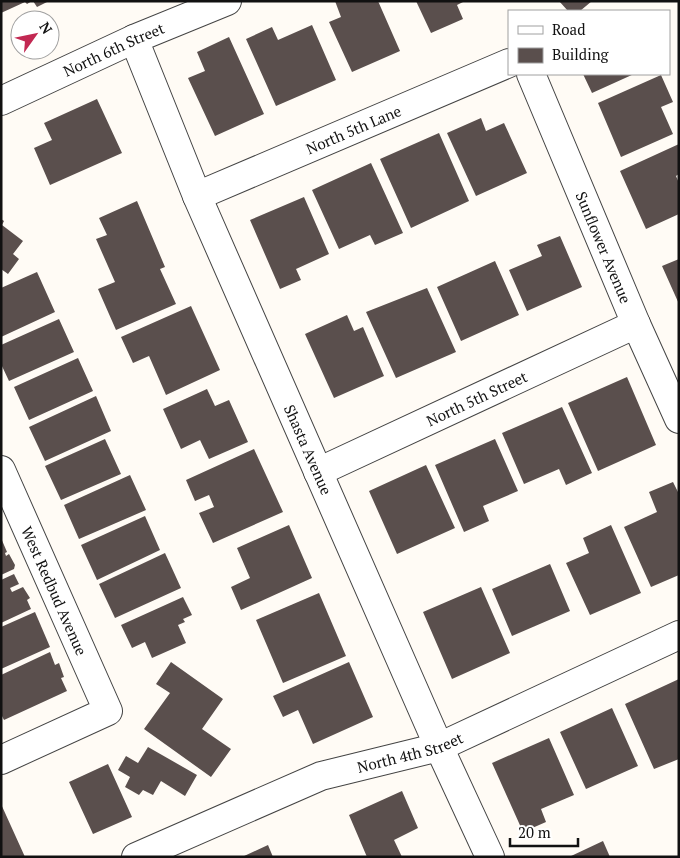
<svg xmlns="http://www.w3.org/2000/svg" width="680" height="858" font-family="'PT Serif',serif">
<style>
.building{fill:#5a4f4d}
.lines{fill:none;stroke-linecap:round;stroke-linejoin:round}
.minor-casing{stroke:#444;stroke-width:30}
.minor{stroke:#fff;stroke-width:28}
.labels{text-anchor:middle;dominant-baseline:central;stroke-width:5;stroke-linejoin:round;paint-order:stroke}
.street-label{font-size:15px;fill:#111;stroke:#fff}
</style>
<rect width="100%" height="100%" fill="#fffbf5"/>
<path class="building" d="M1 1H32L27 4 25 2 1 13Z
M33 1H49L37 7Z
M335 1H378L400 51 352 72 329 22 341 17Z
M416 1H465L457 5 463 19 431 33Z
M559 1H592L580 11H568Z
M312 25 336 80 276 106 246 39 272 27 278 40Z
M229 37 264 114 215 136 188 78 205 71 197 52Z
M583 74H634L592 93Z
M661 75 673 102 661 107 673 134 621 157 598 103Z
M97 99 122 153 50 185 34 148 52 140 44 123Z
M481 118 486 131 504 123 527 173 476 196 447 133Z
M439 133 469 201 411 228 380 159Z
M679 144V174L676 176 679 183V214L646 229 620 171Z
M371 163 403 233 375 245 370 235 339 249 312 190Z
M304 197 329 254 296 269 301 280 280 289 250 220Z
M137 201 165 267 160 269 176 304 116 330 98 289 115 282 96 239 107 235 99 218Z
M1 219 4 221 2 225 23 241 13 254 19 259 8 274 1 269Z
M560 236 582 287 527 311 509 270 542 256 537 245Z
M679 259V304L662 266Z
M495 261 519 315 461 341 437 287Z
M37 272 55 312 1 337V288Z
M427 288 456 352 396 378 366 312Z
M191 306 220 370 166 395 149 356 133 363 121 337Z
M347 315 354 331 363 327 384 376 334 398 305 334Z
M59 319 74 352 9 381 1 364V345Z
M78 358 93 391 29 420 14 387Z
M627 377 656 445 598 471 568 403Z
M207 389 215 406 229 400 248 442 209 459 200 440 181 449 163 409Z
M96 396 111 431 45 461 29 427Z
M562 407 592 473 566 485 559 469 524 484 502 433Z
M105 439 121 474 61 500 45 466Z
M495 439 518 491 483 506 489 521 464 532 435 465Z
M254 449 283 512 213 543 199 513 214 507 209 495 195 501 186 480Z
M426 465 455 528 397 554 369 491Z
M130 475 146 510 79 539 64 505Z
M673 482 679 494V575L651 587 624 527 657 512 649 492Z
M145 516 160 550 97 580 81 545Z
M289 525 312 578 241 610 231 587 250 578 237 548Z
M611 525 641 593 590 615 566 563 589 553 583 538Z
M1 538 7 552 5 553 6 556 9 554 15 565 14 569 1 575Z
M165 553 181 588 115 618 99 584Z
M550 564 570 611 512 636 492 589Z
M14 574 19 584 10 588 12 592 23 587 30 598 27 600 31 609 1 623V580Z
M481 587 510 653 452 679 423 612Z
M319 593 346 656 283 683 256 620Z
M183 597 192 615 183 619 185 622 178 625 186 643 152 658 145 642 132 648 121 625Z
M35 612 50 647 1 669V627Z
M50 652 55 665 59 663 64 677 61 678 67 691 4 720 1 714V675Z
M171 662 223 699 202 729 231 749 211 777 144 729 170 693 156 684Z
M349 662 373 717 313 744 298 710 283 717 273 696Z
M679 679V759L654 769 625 704Z
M612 708 638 766 586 789 560 732Z
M549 738 574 795 541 809 546 822 523 832 492 763Z
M148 747 197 775 185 796 161 781 153 795 143 790 139 795 125 787 130 777 118 770 126 756 138 763Z
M108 764 132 817 93 834 69 782Z
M402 791 418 828 394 840 402 857H367L349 815Z
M1 804 25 857H1Z
M603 841 610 857H569Z
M268 845 273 857H242Z"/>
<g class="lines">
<g class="minor-casing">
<g id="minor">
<path id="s1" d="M134 39 197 196 439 747 490 857"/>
<path id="s2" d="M531 74 636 324 679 419"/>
<path id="s3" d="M1 101 134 39 227 1"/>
<path id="s4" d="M197 196 509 63"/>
<path id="s5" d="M1 470 108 711 1 760"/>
<path id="s6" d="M318 472 636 324"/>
<path id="s7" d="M136 857 321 776 439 747 679 635"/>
</g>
</g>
<use href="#minor" class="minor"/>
</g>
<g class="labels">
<g class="street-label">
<text stroke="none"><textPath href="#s3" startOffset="124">North 6th Street</textPath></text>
<text stroke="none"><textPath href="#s4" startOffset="170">North 5th Lane</textPath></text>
<text stroke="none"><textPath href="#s2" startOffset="188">Sunflower Avenue</textPath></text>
<text stroke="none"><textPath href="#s6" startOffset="175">North 5th Street</textPath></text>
<text stroke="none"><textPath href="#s1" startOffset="446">Shasta Avenue</textPath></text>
<text stroke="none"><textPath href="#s5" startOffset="132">West Redbud Avenue</textPath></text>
<text stroke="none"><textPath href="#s7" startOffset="294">North 4th Street</textPath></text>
</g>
</g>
<rect width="680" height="858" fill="none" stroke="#111111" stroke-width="5"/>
<rect x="508" y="10" width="162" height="65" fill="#ffffff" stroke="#a0a0a0"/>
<rect x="518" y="26" width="25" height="8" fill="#ffffff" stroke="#a0a0a0"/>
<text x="552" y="35" font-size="15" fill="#111111">Road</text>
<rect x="518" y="48" width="25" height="15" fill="#5a4f4d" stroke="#a0a0a0"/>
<text x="552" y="60" font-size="15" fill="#111111">Building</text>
<g transform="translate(35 35) rotate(57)"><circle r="24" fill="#ffffff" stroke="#a0a0a0"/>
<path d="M0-4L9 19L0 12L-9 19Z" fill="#c22852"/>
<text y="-8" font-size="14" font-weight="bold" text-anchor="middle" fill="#111111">N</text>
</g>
<path d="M510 838v8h68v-8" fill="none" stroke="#111111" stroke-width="2.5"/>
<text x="518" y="838" font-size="15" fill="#111111" stroke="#ffffff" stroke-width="4" paint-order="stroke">20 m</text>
</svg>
